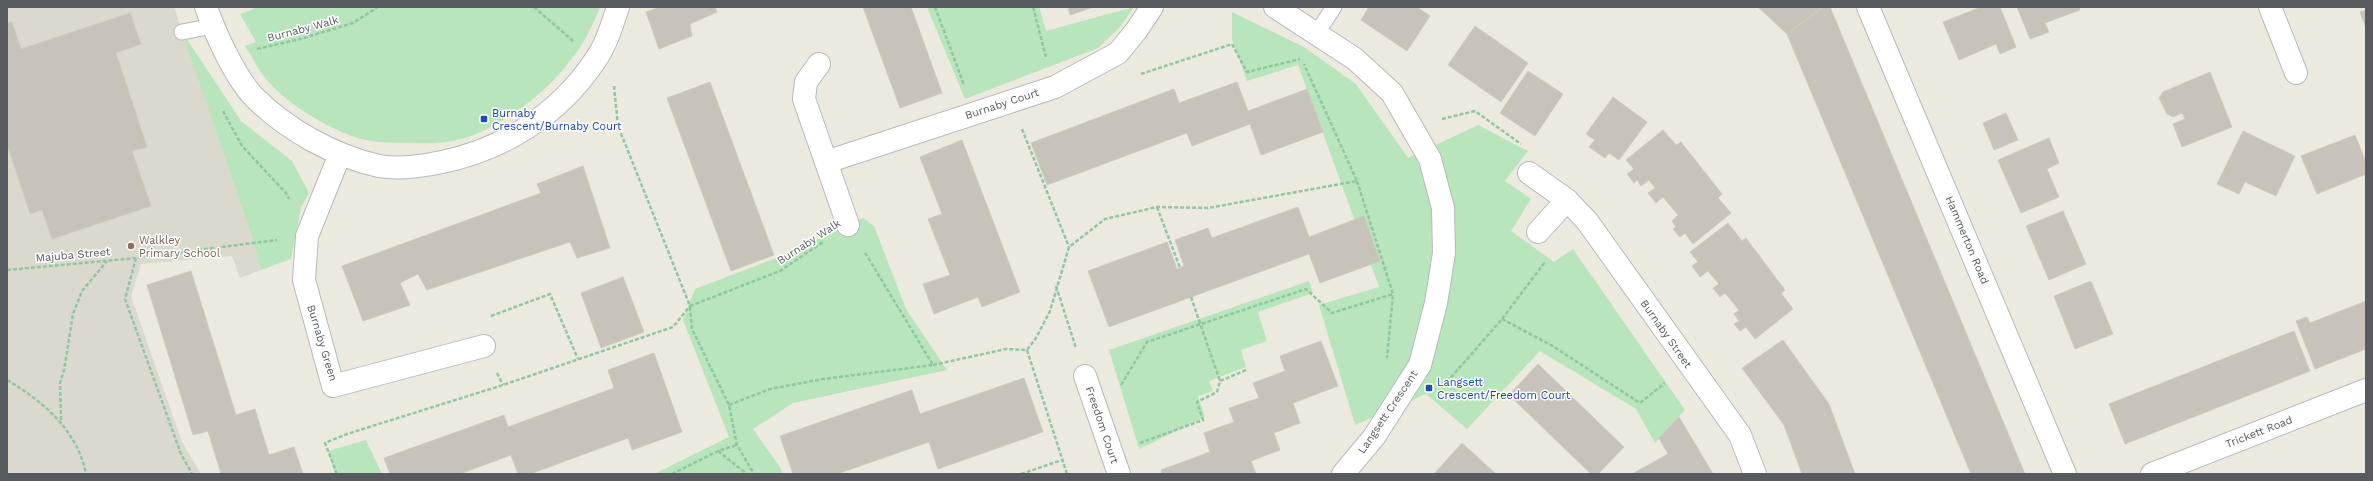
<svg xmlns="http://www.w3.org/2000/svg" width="2373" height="481" font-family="'Work Sans',sans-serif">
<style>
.education{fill:#dbd9cd}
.green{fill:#b8e5bb}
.building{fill:#c7c3bb;stroke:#d0cbbc}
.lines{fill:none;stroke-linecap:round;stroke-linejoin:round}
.service-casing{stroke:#b6b9be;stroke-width:17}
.minor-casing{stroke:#b6b9be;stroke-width:24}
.path{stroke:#91c6a3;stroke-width:2.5;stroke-dasharray:4 2;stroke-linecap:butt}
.service{stroke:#fff;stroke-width:15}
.minor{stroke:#fff;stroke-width:22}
.transit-dot{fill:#1a4fb4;stroke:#fff;stroke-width:1.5}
.education-dot{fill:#8d6e63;stroke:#fff;stroke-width:1.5}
.labels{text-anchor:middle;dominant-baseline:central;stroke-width:3;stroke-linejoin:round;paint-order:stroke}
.street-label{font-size:11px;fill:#575b60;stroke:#fff}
.transit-label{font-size:11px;fill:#164399;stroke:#fff;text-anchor:start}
.education-label{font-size:11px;fill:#785e54;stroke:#fff;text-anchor:start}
</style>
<rect width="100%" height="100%" fill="#eceade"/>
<path class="education" d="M7 7H174L252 237 261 270 240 278 232 256 141 264 131 296 182 442 201 474H7Z"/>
<path class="green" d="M259 7H600C580 64 527 114 471 136 452 143 431 144 411 143 396 143 380 143 366 140 334 133 286 104 266 79 258 69 252 57 245 46L256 42 240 14Z
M927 7H1039L1046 31 1134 7 1120 27 1098 48 965 99Z
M1232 12 1304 47 1356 84 1408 158 1478 125 1528 151 1505 181 1531 199 1511 231 1554 262 1573 249 1685 410 1655 443 1636 409 1540 351 1467 429 1426 394 1355 425 1319 305 1379 287 1298 65 1247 81 1232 39Z
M182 32 241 121 292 161 309 193 301 208 291 259 261 270 252 237Z
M863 218 874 226 906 309 947 370 793 403 753 429 780 467 783 474H654L729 437 683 320 695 289 787 254Z
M1309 281 1313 293 1258 312 1267 341 1241 350 1246 367 1209 381 1213 391 1198 396 1205 417 1139 449 1109 350Z
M366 440 382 474H335L328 451Z"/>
<path class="building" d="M660 7H715L717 12 690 24 692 36 659 49 646 12Z
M863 7H911L942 93 900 108Z
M1068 7H1094L1070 15Z
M1369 7H1417L1430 16 1407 51 1361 20Z
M1758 7H1823L1787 34Z
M1823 7H1830L2025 474H1971L1787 34Z
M1981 7H2000L2016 47 2000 54 1996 44 1959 60 1943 22Z
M2017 7H2079L2080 10 2045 23 2049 32 2030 39Z
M2366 10V28L2360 12Z
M130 13 141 44 116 53 147 147 132 151 151 206 52 239 42 210 30 214 7 144V23L12 22 21 49Z
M1475 26 1528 63 1501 102 1448 65Z
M1528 71 1563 94 1535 136 1500 113Z
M2210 72 2232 127 2182 147 2173 124 2185 119 2182 113 2173 117 2167 114 2159 98 2163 92Z
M710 82 774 255 731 271 667 98Z
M1237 82 1248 111 1307 89 1323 132 1261 155 1250 124 1192 146 1187 133 1047 185 1031 143 1174 89 1179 103Z
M1613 97 1647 122 1619 160 1609 153 1605 158 1589 147 1595 140 1586 134Z
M2006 113 2018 140 1994 150 1983 123Z
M1663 130 1676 145 1681 142 1722 194 1718 198 1731 213 1693 244 1685 233 1680 237 1673 229 1676 227 1672 221 1678 215 1663 197 1656 203 1648 193 1655 188 1649 180 1641 186 1637 180 1634 183 1627 174 1634 169 1626 160Z
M2243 131 2295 156 2276 196 2245 182 2239 194 2217 184Z
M2355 135 2366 162V174L2317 194 2301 156Z
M2049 138 2059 163 2047 169 2059 197 2021 213 1998 160Z
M962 140 1020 292 982 307 978 297 934 314 923 284 950 275 928 219 942 214 920 157Z
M583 166 610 248 577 258 570 242 427 290 418 274 400 283 410 305 363 321 342 266 541 193 537 184Z
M1298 207 1309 237 1364 216 1380 261 1320 283 1309 254 1109 327 1088 271 1167 242 1177 269 1184 266 1175 240 1208 228 1212 238Z
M2063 211 2086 264 2049 280 2026 226Z
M1728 223 1742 241 1746 238 1785 290 1781 293 1793 309 1755 339 1746 327 1740 331 1734 324 1739 321 1734 314 1739 310 1725 293 1720 297 1713 288 1719 284 1708 271 1700 277 1692 266 1698 262 1690 252Z
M191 271 236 415 255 409 269 455 294 447 303 474H221L208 431 193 435 147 285Z
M623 277 644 332 601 348 581 293Z
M2091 281 2113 334 2075 349 2054 296Z
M2366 301V349L2315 369 2296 321 2307 317 2310 323Z
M2294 331 2310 371 2125 444 2109 404Z
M1783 340 1829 404 1855 474H1802L1784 425 1742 368Z
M1321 341 1338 386 1293 403 1300 423 1274 433 1280 450 1251 461 1256 474H1162L1161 470 1210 452 1204 433 1234 422 1229 408 1259 398 1253 383 1285 371 1280 356Z
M654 353 682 432 632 450 628 438 530 474H518L511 455 460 474H390L384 458 504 415 508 427 614 388 608 370Z
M1538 364 1624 447 1598 474H1591L1509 395Z
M1024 378 1043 432 938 469 929 442 837 474H793L780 436 912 390 920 414Z
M1679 417 1713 474H1632L1668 454 1659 438Z
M1462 443 1496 474H1434Z"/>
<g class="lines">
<g class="service-casing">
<path id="service" d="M182 32 213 26
M1316 34 1334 7"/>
</g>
<g class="minor-casing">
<path id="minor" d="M206 7C215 33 235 77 254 97 287 130 334 156 379 166 399 170 423 166 442 162 504 149 558 115 594 62 606 46 612 25 618 7
M1275 7 1355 59 1392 93 1430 159 1443 208 1444 253 1436 303 1420 365 1374 437 1343 474
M1868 7 2065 474
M2270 7 2296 73
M819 64 806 82 804 99 826 162
M340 154 307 236 304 280 333 386 484 346
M1529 173 1567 200 1587 221 1740 435 1755 474
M848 225 826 162 1055 87 1118 53 1136 31 1152 7
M1538 232 1567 200
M1085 376 1119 474
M2152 474 2366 390"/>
</g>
<path class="path" d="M534 7 573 41
M935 7 964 85
M1033 7 1046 57
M257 49 300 39 353 23 378 7
M1141 74 1232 44 1247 72 1300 59
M614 86 618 126 690 306 780 271 823 242
M223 111 242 146 286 193 289 199
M1442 119 1475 111 1521 144
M1022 129 1069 247
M1357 181 1393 294 1387 358
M1157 207 1180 268
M136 258 125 299 181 454 192 474
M7 270 136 258 277 240
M1056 286 1076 348
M1191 297 1220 381
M690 307 692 329 729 405 737 445 754 474
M491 316 550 294 578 359
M1502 319 1551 345 1640 403 1665 383
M1027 350 1067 474
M933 365 1006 349 1027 350 1036 338 1050 311 1069 247 1105 219 1157 207 1208 208 1357 181 1304 64
M497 373 503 385
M7 380C44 402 77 430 86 474
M1447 382 1502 319 1545 262
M1121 385 1147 342 1306 289 1332 313 1393 294
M729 405 770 389 823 379 933 365 864 251
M61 420 60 383 64 370 73 314 82 291 107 261
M1140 443 1203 420 1197 402 1217 392 1220 381 1246 370
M718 451 747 474
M337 474 325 443 347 434 503 385 673 327 690 306
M672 474 718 451 737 445
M1021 474 1062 460"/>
<use href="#service" class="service"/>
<use href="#minor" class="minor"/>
</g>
<g class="transit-dot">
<rect x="480" y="115" width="8" height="8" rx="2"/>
<rect x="1425" y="384" width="8" height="8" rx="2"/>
</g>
<circle class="education-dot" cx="131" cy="246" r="4"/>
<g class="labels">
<g class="street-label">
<text transform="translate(303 29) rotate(-15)">Burnaby Walk</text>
<text transform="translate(1002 104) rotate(-18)">Burnaby Court</text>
<text transform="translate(1967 240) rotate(67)">Hammerton Road</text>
<text transform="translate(809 242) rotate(-33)">Burnaby Walk</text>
<text transform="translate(73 255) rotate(-5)">Majuba Street</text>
<text transform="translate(1666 334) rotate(55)">Burnaby Street</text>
<text transform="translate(322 343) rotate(73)">Burnaby Green</text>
<text transform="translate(1388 412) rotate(-56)">Langsett Crescent</text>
<text transform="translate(1102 425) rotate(71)">Freedom Court</text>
<text transform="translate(2259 432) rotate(-21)">Trickett Road</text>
</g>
<g class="transit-label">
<text x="492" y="113">Burnaby<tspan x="492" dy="13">Crescent/Burnaby Court</tspan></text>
<text x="1437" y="382">Langsett<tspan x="1437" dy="13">Crescent/Freedom Court</tspan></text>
</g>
<g class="education-label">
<text x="139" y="240">Walkley<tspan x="139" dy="13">Primary School</tspan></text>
</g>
</g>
<rect width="2373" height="481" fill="none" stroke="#575b60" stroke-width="16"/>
</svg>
